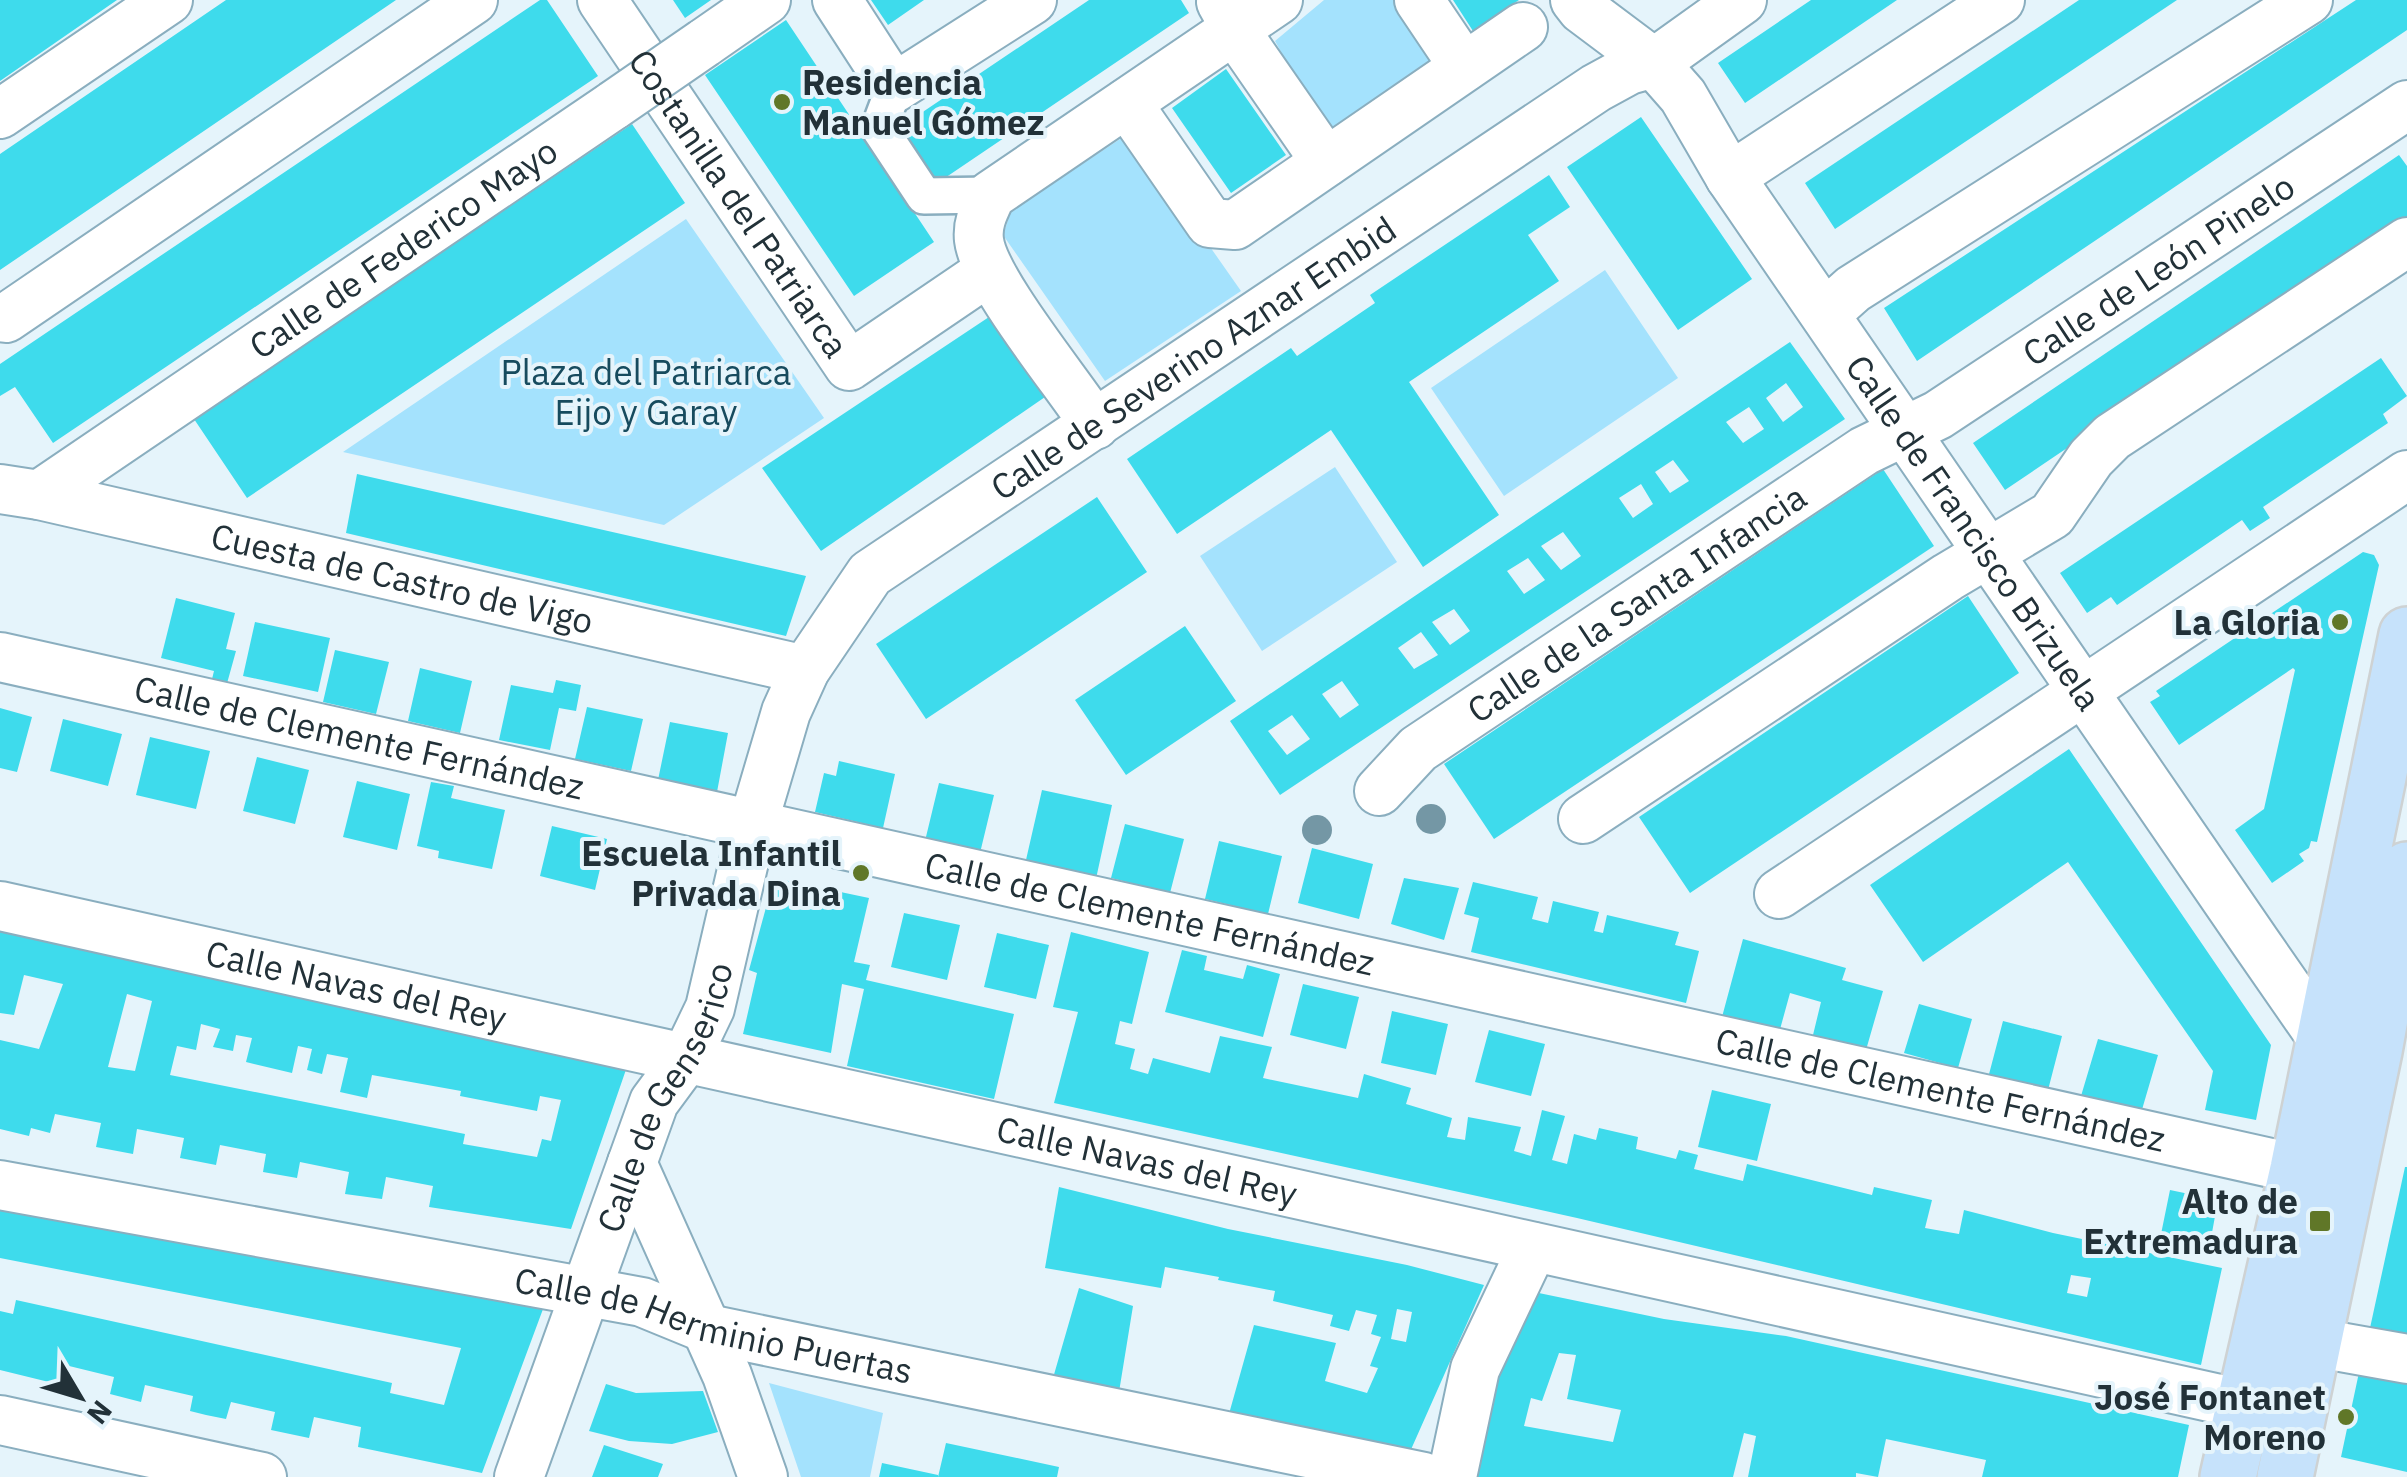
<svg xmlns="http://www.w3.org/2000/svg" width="2407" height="1477" font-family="'IBM Plex Sans',sans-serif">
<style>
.green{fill:#a4e2fd}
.building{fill:#3edbec;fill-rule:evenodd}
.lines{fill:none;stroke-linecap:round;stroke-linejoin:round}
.pedestrian-casing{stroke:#8aaebf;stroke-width:40}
.minor-casing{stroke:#8aaebf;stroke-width:52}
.primary-casing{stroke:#ced2d3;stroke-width:60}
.pedestrian{stroke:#fff;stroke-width:35}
.minor{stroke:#fff;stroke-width:48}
.primary{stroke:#c6e2fb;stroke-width:55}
.minor-bridge-casing{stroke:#8aaebf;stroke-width:52;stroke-linecap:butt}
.minor-bridge{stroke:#fff;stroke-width:48}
.tree{fill:#7497a5}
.poi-dot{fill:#607728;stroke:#e5f4fb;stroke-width:4}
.labels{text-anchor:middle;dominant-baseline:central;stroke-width:8;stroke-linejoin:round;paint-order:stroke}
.poi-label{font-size:35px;font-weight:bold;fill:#223138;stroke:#e5f4fb;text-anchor:end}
.street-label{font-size:35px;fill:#223138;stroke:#e5f4fb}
.park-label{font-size:35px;fill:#174b5e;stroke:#e5f4fb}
</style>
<rect width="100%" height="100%" fill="#e5f4fb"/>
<path class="green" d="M1324 0H1396L1438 62 1328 137 1275 41Z
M1123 137 1140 147 1241 291 1105 381 1003 235 1011 211Z
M686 219 824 418 664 525 343 452Z
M1605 270 1678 378 1504 496 1431 388Z
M1335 467 1397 562 1262 651 1200 556Z
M769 1383 883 1413 870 1477H801Z"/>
<path class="building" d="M0 0H117L0 81Z
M226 0H396L0 270V154Z
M540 0H547L598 76 53 443 15 387 0 396V364Z
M673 0H711L685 18Z
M871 0H924L888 25Z
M1089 0H1181L1189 13 933 186 896 130Z
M1453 0H1519L1473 31Z
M1811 0H1897L1745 103 1718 63Z
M2079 0H2177L1835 229 1805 183Z
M2356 0H2407V30L1917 361 1884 308Z
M786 20 934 242 854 296 705 75Z
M1226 69 1286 155 1231 193 1172 108Z
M1641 117 1752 279 1678 330 1567 167Z
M632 124 685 203 247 498 194 419Z
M2399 155 2407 166V218L2005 490 1973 443Z
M1549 175 1570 207 1528 235 1559 281 1409 382 1499 515 1423 567 1331 430 1177 534 1127 459 1291 348 1297 356 1375 303 1370 295Z
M989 317 1045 397 821 551 762 468Z
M1790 342 1845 419 1280 795 1230 721ZM1786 383 1803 407 1783 422 1766 398ZM1749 407 1764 429 1743 443 1726 422ZM1673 460 1689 481 1670 493 1655 472ZM1641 484 1653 504 1633 518 1619 498ZM1563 532 1581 556 1561 570 1541 546ZM1528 558 1545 580 1524 594 1507 571ZM1454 609 1470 631 1450 645 1432 622ZM1421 632 1438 655 1414 669 1398 648ZM1342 681 1359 705 1340 718 1322 694ZM1292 715 1310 739 1287 755 1268 731Z
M2381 358 2407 396 2383 414 2388 423 2263 507 2270 518 2250 531 2242 520 2117 605 2111 597 2087 613 2060 573Z
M1883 469 1934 546 1494 839 1444 764Z
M357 474 806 576 786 636 346 533Z
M1097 497 1147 572 926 719 876 644Z
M2363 552 2374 555 2379 565 2317 842 2311 841 2309 848 2299 854 2304 861 2272 883 2235 830 2264 809 2295 670 2293 668 2179 745 2150 702 2160 696 2156 691Z
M1968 596 2019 673 1690 893 1639 817Z
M176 598 235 613 226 649 236 651 226 687 211 683 214 671 161 658Z
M255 622 330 638 318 692 243 676Z
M1185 626 1236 701 1126 775 1075 700Z
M335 650 389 662 376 714 323 702Z
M420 668 472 681 460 733 408 721Z
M556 680 581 685 576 711 559 708 550 750 499 740 511 685 553 693Z
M587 707 643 719 631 771 575 759Z
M0 708 32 717 17 772 0 768Z
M63 719 122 734 108 786 50 771Z
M670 722 728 733 717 792 658 780Z
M150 737 210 751 196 809 136 795Z
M2069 749 2271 1045 2256 1120 2205 1110 2213 1071 2068 862 1923 962 1870 885Z
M257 757 309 770 295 824 243 811Z
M839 761 895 774 883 828 815 812 824 773 836 776Z
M357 781 410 794 397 850 343 837Z
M431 782 454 786 451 798 505 810 492 869 438 858 439 851 417 846Z
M939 783 994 795 980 853 925 841Z
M1042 790 1112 805 1094 888 1023 873Z
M1125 824 1184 839 1170 893 1111 878Z
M552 826 607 839 595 890 540 876Z
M1219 841 1282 856 1268 914 1205 899Z
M1312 848 1373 864 1359 919 1298 903Z
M774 878 869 898 854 962 870 965 866 980 1014 1014 994 1099 847 1066 864 989 842 984 831 1053 743 1034 757 973 749 970Z
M1404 878 1459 888 1444 940 1391 924Z
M1473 882 1538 897 1532 919 1548 923 1553 901 1599 912 1594 931 1603 933 1607 915 1679 932 1675 945 1699 951 1686 1003 1471 952 1479 918 1464 914Z
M904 913 960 925 947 980 891 967Z
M0 917 630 1058 571 1229 429 1207 433 1186 386 1177 382 1199 345 1194 349 1172 300 1162 297 1178 263 1172 266 1154 220 1145 216 1165 180 1158 184 1138 137 1129 133 1154 96 1147 101 1123 55 1114 50 1133 31 1128 29 1136 0 1129V1040L39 1049 63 984 24 975 14 1015 0 1013ZM127 994 152 1001 135 1071 108 1067ZM201 1024 220 1029 213 1047 233 1051 236 1035 252 1038 246 1062 292 1073 298 1046 312 1049 307 1070 322 1074 327 1054 348 1058 340 1092 367 1098 372 1075 461 1091 460 1096 537 1111 540 1096 561 1100 551 1141 542 1139 537 1157 463 1144 465 1134 170 1075 177 1046 196 1050Z
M1071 932 1149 952 1132 1024 1120 1021 1115 1044 1135 1049 1130 1069 1148 1074 1153 1058 1210 1073 1220 1036 1272 1047 1263 1078 1358 1098 1364 1074 1411 1088 1406 1104 1452 1118 1447 1137 1465 1140 1468 1117 1521 1127 1514 1151 1531 1156 1542 1110 1565 1116 1552 1160 1567 1164 1574 1134 1596 1140 1599 1128 1638 1137 1636 1149 1676 1159 1679 1150 1698 1155 1694 1169 1743 1181 1747 1164 1872 1195 1874 1187 1932 1200 1925 1228 1959 1234 1964 1210 2053 1233 2222 1268 2201 1365 1577 1218 1054 1103 1078 1012 1053 1007ZM2071 1275 2091 1278 2087 1297 2067 1293Z
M997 933 1049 945 1036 999 984 987Z
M1743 939 1846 968 1842 980 1883 991 1866 1050 1813 1035 1821 1002 1790 993 1779 1033 1722 1017Z
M1182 950 1207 956 1204 970 1243 979 1247 965 1280 974 1263 1037 1165 1012Z
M1303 984 1359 997 1346 1049 1290 1035Z
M1919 1004 1972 1019 1958 1068 1904 1053Z
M1392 1011 1448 1024 1436 1075 1381 1063Z
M2003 1021 2062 1036 2047 1094 1988 1078Z
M1489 1030 1545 1044 1531 1096 1475 1082Z
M2098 1039 2158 1055 2141 1113 2081 1096Z
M1712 1090 1771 1104 1757 1161 1698 1147Z
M2405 1167H2407V1336L2370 1328Z
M1059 1187 1228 1229 1407 1265 1484 1285 1405 1463 1225 1428 1254 1325 1336 1343 1325 1381 1367 1393 1378 1368 1370 1366 1381 1337 1371 1334 1377 1315 1356 1310 1349 1331 1330 1326 1333 1315 1273 1301 1275 1291 1218 1280 1219 1277 1165 1267 1161 1288 1045 1268ZM1397 1309 1412 1312 1406 1342 1391 1339Z
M2170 1190 2218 1200 2209 1249 2160 1239Z
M0 1196 546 1301 482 1473 358 1447 361 1427 314 1417 309 1438 271 1430 275 1412 231 1402 226 1419 206 1415 190 1411 193 1396 145 1385 141 1402 110 1394 114 1377 61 1364 57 1384 0 1370V1311L13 1314 16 1300 392 1383 390 1393 444 1405 461 1348 0 1258Z
M1079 1288 1133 1306 1119 1392 1053 1378Z
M1534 1292 1664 1319 1786 1336 2189 1425 2178 1477H1982L1986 1460 1886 1439 1878 1477 1856 1473V1477H1748L1756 1436 1744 1433 1733 1477H1468L1491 1388ZM1559 1353 1576 1355 1567 1399 1621 1410 1613 1442 1524 1426 1531 1398 1542 1401Z
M2361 1363 2407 1373V1472L2341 1457Z
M606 1384 636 1393 703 1391 718 1432 672 1444 629 1441 589 1431Z
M946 1443 1059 1467 1057 1477H938Z
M604 1445 663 1464 658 1477H592Z
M882 1463 938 1475V1477H879Z"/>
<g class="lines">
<g class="pedestrian-casing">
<path id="pedestrian" d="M894 88 879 128 924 196 991 195"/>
</g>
<g class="minor-casing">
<g id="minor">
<path id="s1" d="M602 0 849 366 989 271"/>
<path d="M837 0 894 88 1032 0"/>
<path d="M1419 0 1464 67"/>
<path id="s2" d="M1575 0 1582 9 1654 63 1683 96 1730 177 2256 943 2324 1041 2348 1046"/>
<path d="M1221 2 1245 45 1326 162"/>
<path d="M704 43 766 0"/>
<path d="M1127 103 1210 223 1235 225 1523 27"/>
<path d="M0 114 168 0"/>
<path d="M1730 177 2000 0"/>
<path d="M1825 314 1853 289 2308 0"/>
<path d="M6 318 473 0"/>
<path d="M1095 425C1068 383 984 282 979 240 977 223 984 210 991 195L1278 0"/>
<path id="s3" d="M0 489 39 495 805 670"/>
<path id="s4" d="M39 495 614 105"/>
<path id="s5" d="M0 657 2298 1169"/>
<path id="s6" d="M1379 791 1418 749 1864 451 1938 415 2407 105"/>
<path d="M1583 819 1948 577 2052 515 2091 458 2112 437 2407 242"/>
<path d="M1779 894 2407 475"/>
<path id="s7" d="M0 906 2246 1405 2280 1416"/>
<path d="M632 1163 727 1375 763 1477"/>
<path id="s8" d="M0 1185 642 1302 708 1329 1424 1477"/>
<path d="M2312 1342 2407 1359"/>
<path d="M0 1420 262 1477"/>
<path id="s9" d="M519 1477 654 1102 685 1060 710 1008 752 827 786 712 805 670 870 574 1596 88 1629 70 1654 63 1742 0"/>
<path d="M1452 1477 1475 1369 1533 1247"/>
</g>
</g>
<g class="primary-casing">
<path id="primary" d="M2228 1477 2298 1169 2407 635
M2285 1477 2374 1051 2407 870"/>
</g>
<use href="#pedestrian" class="pedestrian"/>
<use href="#minor" class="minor"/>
<use href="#primary" class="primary"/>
<g class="minor-bridge-casing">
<path id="minor-bridge" d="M614 105 704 43"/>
</g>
<use href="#minor-bridge" class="minor-bridge"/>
</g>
<g class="tree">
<circle cx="1431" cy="819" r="15"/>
<circle cx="1317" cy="830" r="15"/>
</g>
<g class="poi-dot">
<circle cx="782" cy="102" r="10"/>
<circle cx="2340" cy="622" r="10"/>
<circle cx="861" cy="873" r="10"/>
<rect x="2308" y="1209" width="24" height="24" rx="5"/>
<circle cx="2346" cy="1417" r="10"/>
</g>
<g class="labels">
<g class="poi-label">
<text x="802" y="82" text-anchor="start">Residencia<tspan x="802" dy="40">Manuel Gómez</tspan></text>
<text x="2320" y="622">La Gloria</text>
<text x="841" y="853">Escuela Infantil<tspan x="841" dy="40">Privada Dina</tspan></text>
<text x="2298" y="1201">Alto de<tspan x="2298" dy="40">Extremadura</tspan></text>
<text x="2326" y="1397">José Fontanet<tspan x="2326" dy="40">Moreno</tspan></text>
</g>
<g class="street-label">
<text stroke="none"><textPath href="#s1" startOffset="245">Costanilla del Patriarca</textPath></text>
<text stroke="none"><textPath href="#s4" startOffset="440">Calle de Federico Mayo</textPath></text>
<text stroke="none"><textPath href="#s6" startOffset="940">Calle de León Pinelo</textPath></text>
<text stroke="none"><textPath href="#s9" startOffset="1365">Calle de Severino Aznar Embid</textPath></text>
<text stroke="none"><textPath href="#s2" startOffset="670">Calle de Francisco Brizuela</textPath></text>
<text stroke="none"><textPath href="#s3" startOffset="412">Cuesta de Castro de Vigo</textPath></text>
<text stroke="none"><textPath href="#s6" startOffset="320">Calle de la Santa Infancia</textPath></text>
<text stroke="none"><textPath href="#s5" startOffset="368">Calle de Clemente Fernández</textPath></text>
<text stroke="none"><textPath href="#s5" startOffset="1178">Calle de Clemente Fernández</textPath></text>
<text stroke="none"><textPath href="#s7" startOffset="365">Calle Navas del Rey</textPath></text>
<text stroke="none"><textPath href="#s5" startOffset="1988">Calle de Clemente Fernández</textPath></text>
<text stroke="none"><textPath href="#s9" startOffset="408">Calle de Genserico</textPath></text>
<text stroke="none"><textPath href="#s7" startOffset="1175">Calle Navas del Rey</textPath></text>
<text stroke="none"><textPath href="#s8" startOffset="728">Calle de Herminio Puertas</textPath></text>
</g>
<g class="park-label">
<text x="646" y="372">Plaza del Patriarca<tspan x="646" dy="40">Eijo y Garay</tspan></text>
</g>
</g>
<g transform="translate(80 1397) rotate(128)" stroke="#e5f4fb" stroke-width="8" paint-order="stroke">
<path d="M0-8L18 38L0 25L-18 38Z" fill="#223138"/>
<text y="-15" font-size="28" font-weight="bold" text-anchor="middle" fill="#223138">N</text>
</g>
</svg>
